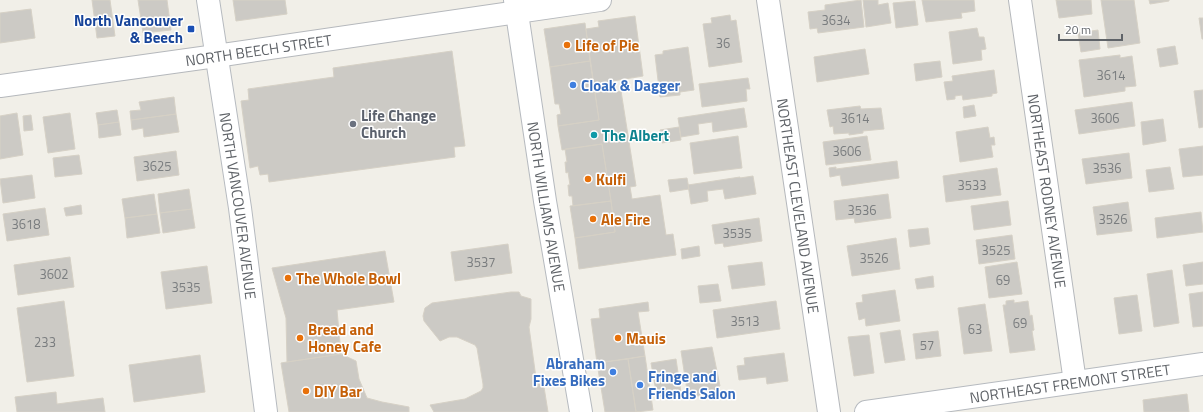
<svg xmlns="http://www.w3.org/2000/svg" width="1203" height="412" font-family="'Titillium Web',sans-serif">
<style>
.building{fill:#cccac5;stroke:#d6d1c6}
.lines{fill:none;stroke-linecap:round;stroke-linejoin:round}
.minor-casing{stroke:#b5b8bc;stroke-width:24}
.secondary-casing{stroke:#b6babf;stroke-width:24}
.minor{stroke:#fff;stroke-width:22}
.secondary{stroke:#fff;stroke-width:22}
.transit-dot{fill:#1a4fb4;stroke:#fff;stroke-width:1.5}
.food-dot{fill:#e8710a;stroke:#fff;stroke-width:1.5}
.shop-dot{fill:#3f7fe0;stroke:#fff;stroke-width:1.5}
.worship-dot{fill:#6b7280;stroke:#fff;stroke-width:1.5}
.culture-dot{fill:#0f9aa8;stroke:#fff;stroke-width:1.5}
.labels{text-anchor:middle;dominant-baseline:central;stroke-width:3;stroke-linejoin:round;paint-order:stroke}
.number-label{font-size:13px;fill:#7a7d7f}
.transit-label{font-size:15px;font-weight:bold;fill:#164399;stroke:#fff;text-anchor:end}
.food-label{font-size:15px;font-weight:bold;fill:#c56008;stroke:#fff;text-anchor:start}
.street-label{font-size:15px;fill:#5f6368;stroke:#fff}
.shop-label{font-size:15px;font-weight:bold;fill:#366cbe;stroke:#fff;text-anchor:start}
.worship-label{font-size:15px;font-weight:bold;fill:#5b616d;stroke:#fff;text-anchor:start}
.culture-label{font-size:15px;font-weight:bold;fill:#0d838f;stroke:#fff;text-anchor:start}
</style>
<rect width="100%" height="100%" fill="#f1efe8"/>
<path class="building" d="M92 0H110L115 36 97 38Z
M138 0H167L171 30 143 33Z
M233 0H285L287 14 236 21Z
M861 0 864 27 818 33 817 28 810 29 808 12 825 10V5Z
M863 0H878V5L888 3 891 23 866 27Z
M922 0H974L975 11 961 13 962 18 926 22Z
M1056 0H1091L1092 14 1059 18Z
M1101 0H1134L1140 43 1108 48Z
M1149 0H1169V1L1150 4Z
M915 1 918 25 896 28 893 3Z
M31 9 35 38 0 43V13Z
M730 15 731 21 736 20 742 62 709 67 703 24 712 23 711 18Z
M635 16 643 76 613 81 615 92 621 91 636 186 630 187 632 199 660 195 666 235 673 234 676 255 579 269 575 238 615 232 611 201 602 144 562 150 558 126 599 120 586 29 599 27 598 21Z
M1199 18H1203V39H1202Z
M585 23 590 61 550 67 544 29Z
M977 28 979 37H984L986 49 981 50 982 60 953 64 949 32Z
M1098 30 1100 49 1081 52 1078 33Z
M1175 46 1178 64 1160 67 1157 49Z
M688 47 694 90 680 92V95L660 97 655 55 663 54V51Z
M865 49 869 74 817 82 814 57Z
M452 51 465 146 454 147 455 157 269 182 268 174 260 175 258 166 250 168 241 101 249 100 248 89 334 77 333 68Z
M1120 55V58L1132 56 1136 86 1125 87V91L1084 97 1079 60Z
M590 61 599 120 558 126 557 115 561 114 559 104H555L550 67Z
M940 61 942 77 916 81 914 64Z
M994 70 997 93 992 94V96L963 100 962 95 955 96V99L947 100 944 82 953 81 952 76Z
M748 78 750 89H746L747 101 702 107 699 84Z
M1203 90V127L1199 128 1194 91Z
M174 97 176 114 131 120 130 111 141 110 139 102Z
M1132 102 1135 126 1079 134 1075 110Z
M974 105 976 116 964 118 963 107Z
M860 106 861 109 881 108 884 129 863 131V133L849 135V133L834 134 833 126 830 127 827 110Z
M744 108 747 127 713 132 712 122 698 124 699 134 681 137 678 118Z
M117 110 119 122 98 125 96 113Z
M17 113 23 155 0 159V116Z
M70 113 75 149 48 153 43 117Z
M176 114 179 132 144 137 143 128 132 130 131 120Z
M31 115 33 130 24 131 23 116Z
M1163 119 1166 141 1143 145 1141 122Z
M119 122 121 135 99 138 98 125Z
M679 127 681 140 662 143 660 130Z
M988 127 990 138 994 137 995 145H991L993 157 960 162 956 132Z
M738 136 742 168 694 174 690 143Z
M867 136 871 160 826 165 823 142Z
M602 144 611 201 573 206 572 196H569L568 185H570L568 172 566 173 565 162H567L565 149Z
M1203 146V175L1183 177 1179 149Z
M176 151 179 175 137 181 134 157Z
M1129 153 1132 178 1086 184 1082 159Z
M79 155 82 174 55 177 53 158Z
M897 161 899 178 842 186 840 175 830 177 829 168 836 167V169Z
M1170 167 1174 189 1149 192 1146 170Z
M997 168 1001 195 946 202 943 176Z
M32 175 35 198 3 203 0 179Z
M753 176 756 194 725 199 723 189 707 191 708 201 691 204 688 185 740 177V178Z
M687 178 689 189 670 192 668 180Z
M189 189 192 209 160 213 158 194Z
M154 194 157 214 125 218 122 199Z
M888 194 891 218 855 223 854 218 836 220 834 201Z
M611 201 615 232 575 238 570 206Z
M1008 201 1011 225 974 230 971 206Z
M1128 202 1132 231 1097 235 1093 207Z
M81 205 82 214 66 216 64 208Z
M45 208 49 235 7 241 3 214Z
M192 209 195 228 163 233 160 213Z
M1201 212 1203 232 1157 238 1155 218Z
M157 214 160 233 127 238 125 218Z
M759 218 762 241 724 247 723 243 715 244 712 225Z
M928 228 930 244 910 247 908 230Z
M1012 235 1015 259 979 264 976 240Z
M896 238 900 269 852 276 847 246Z
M508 244 512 273 455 281 451 252Z
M699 246 700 256 682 259 681 249Z
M385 251 394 302 337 310 341 354 287 362 286 318 272 268Z
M70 257 74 287 18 295 14 265Z
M762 262 765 285 732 289 728 266Z
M1017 262 1022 294 989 298 985 267Z
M1203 262V284L1186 286 1183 265Z
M207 266 212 303 166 309 161 272Z
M1172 270 1179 323 1154 327 1147 274Z
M933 276 934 287 917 289 915 279Z
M718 284 721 301 700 303 698 286Z
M895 290 900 321 866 326 865 318 859 320 856 303 863 302 862 295Z
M511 292H519L521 296 531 299V319L529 327 536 378 539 383 544 387 548 412H434L430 405 465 399 481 391 483 388V384L477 348 475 345 457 337H449L440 341 424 321 423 316 425 308 432 303Z
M1203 292V326L1193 327 1189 294Z
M1137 295 1142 331 1119 334 1114 298Z
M1014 300V303L1028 301 1030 316 1032 315 1034 330 1032 331 1035 350 1010 353 1003 305H1006V301Z
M64 301 74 376 27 382 17 308Z
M776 301 780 329 717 338 713 310Z
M648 302 649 311 638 312 645 356 597 363 591 319 600 318 599 309Z
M985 304 992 351 964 354 958 308Z
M900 330 905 360 885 363 880 333Z
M938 331 941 356 916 359 913 334Z
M869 335 874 373 854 376 848 337Z
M712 347 720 386 716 387 717 394 688 397 681 351Z
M784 353 788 381 767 384 766 377 739 380 737 366 745 365 744 358Z
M341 354 356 361 359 379 367 398 382 402 409 407V412H289L281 363 287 362Z
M200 355 205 392 134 402 129 365Z
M645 356 653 410 636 412 628 359Z
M628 359 636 412H605L597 363Z
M676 359 681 393 657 397 651 363Z
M56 392 57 404 103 398 105 412H17L15 397Z
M1187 394 1189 412H1144L1143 400Z"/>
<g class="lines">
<g class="minor-casing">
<g id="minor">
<path id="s1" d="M768 0 829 412"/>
<path id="s2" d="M1020 0 1075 382"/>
<path id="s3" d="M0 86 216 56 600 0"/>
</g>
</g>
<g class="secondary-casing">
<g id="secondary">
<path id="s4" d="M208 0 240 208 266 412"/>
<path id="s5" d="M515 0 545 201 581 412"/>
<path id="s6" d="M866 412 1203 364"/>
</g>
</g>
<use href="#minor" class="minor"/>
<use href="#secondary" class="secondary"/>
</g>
<rect class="transit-dot" x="187" y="25" width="8" height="8" rx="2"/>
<g class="food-dot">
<circle cx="567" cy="45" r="4"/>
<circle cx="588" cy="179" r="4"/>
<circle cx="593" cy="219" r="4"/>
<circle cx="288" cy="278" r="4"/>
<circle cx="300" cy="338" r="4"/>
<circle cx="618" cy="338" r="4"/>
<circle cx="306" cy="391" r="4"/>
</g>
<g class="shop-dot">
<circle cx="573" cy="85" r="4"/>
<circle cx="613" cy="372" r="4"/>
<circle cx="640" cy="385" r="4"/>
</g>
<circle class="worship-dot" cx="353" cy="124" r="4"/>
<circle class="culture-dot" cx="594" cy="135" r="4"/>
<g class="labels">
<g class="number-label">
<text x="836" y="20">3634</text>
<text x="723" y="43">36</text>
<text x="1111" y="75">3614</text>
<text x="855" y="118">3614</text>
<text x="1105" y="118">3606</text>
<text x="847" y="151">3606</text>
<text x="157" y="166">3625</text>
<text x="1107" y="168">3536</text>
<text x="972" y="185">3533</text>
<text x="862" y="210">3536</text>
<text x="1113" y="219">3526</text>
<text x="26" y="224">3618</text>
<text x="737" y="233">3535</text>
<text x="996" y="250">3525</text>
<text x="874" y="258">3526</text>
<text x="481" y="262">3537</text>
<text x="54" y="274">3602</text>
<text x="1003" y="280">69</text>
<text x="186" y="287">3535</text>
<text x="745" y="321">3513</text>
<text x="1020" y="323">69</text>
<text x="975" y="329">63</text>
<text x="45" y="342">233</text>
<text x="927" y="345">57</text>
</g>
<g class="transit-label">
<text x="183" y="20">North Vancouver<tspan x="183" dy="17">&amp; Beech</tspan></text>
</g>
<g class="food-label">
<text x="575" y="45">Life of Pie</text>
<text x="596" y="179">Kulfi</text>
<text x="601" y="219">Ale Fire</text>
<text x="296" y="278">The Whole Bowl</text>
<text x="308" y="329">Bread and<tspan x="308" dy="17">Honey Cafe</tspan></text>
<text x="626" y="338">Mauis</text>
<text x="314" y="391">DIY Bar</text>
</g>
<g class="street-label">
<text stroke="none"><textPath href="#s3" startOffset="261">NORTH BEECH STREET</textPath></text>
<text stroke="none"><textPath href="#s2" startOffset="193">NORTHEAST RODNEY AVENUE</textPath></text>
<text stroke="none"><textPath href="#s4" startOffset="208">NORTH VANCOUVER AVENUE</textPath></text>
<text stroke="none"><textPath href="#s5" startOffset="209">NORTH WILLIAMS AVENUE</textPath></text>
<text stroke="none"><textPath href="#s1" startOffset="208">NORTHEAST CLEVELAND AVENUE</textPath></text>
<text stroke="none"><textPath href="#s6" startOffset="206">NORTHEAST FREMONT STREET</textPath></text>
</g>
<g class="shop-label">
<text x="581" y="85">Cloak &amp; Dagger</text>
<text x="605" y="363" text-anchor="end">Abraham<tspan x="605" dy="17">Fixes Bikes</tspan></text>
<text x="648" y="376">Fringe and<tspan x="648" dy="17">Friends Salon</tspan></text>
</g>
<g class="worship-label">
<text x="361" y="115">Life Change<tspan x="361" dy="17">Church</tspan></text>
</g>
<g class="culture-label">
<text x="602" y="135">The Albert</text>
</g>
</g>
<path d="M1059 34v6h63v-6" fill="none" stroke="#5f6368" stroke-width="2"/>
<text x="1065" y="34" font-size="12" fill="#5f6368" stroke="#ffffff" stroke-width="3" paint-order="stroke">20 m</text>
</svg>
